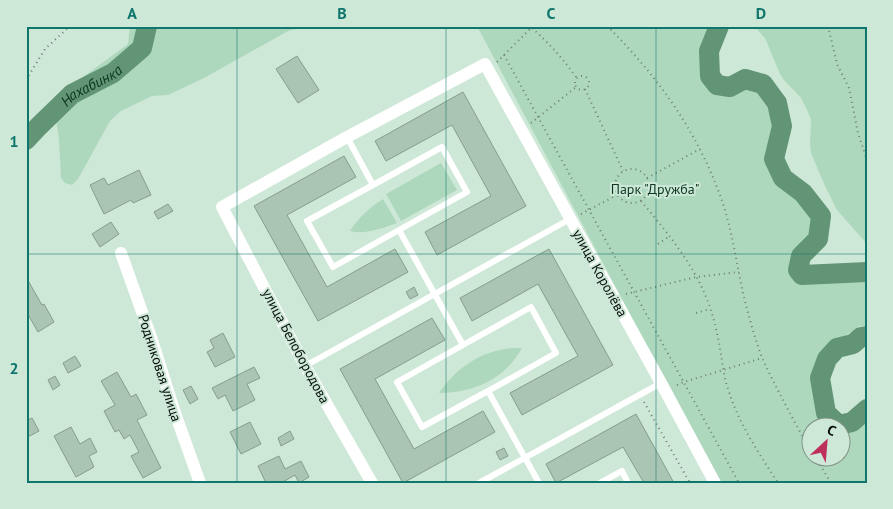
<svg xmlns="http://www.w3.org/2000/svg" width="893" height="509" font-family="'PT Sans',sans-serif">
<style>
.green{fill:#aed8bd}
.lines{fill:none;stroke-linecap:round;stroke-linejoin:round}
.river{stroke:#629576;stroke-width:20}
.building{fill:#abc5b4;stroke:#859d8d}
.path{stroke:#6e7f74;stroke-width:2;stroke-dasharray:1 4;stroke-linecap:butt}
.service{stroke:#fff;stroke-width:6}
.minor{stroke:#fff;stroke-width:12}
.grid{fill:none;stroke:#0f766e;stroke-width:1;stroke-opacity:0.55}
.labels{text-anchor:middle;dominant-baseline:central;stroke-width:4;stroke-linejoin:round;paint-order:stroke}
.park-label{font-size:14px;fill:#0c3621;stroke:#cee8d7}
.street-label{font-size:14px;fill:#070f0a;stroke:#cee8d7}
.water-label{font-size:15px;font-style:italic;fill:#0c3721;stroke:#cee8d7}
.neatline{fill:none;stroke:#0f766e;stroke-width:2}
.grid-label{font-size:16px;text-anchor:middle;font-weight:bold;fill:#0f766e}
</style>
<rect width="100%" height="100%" fill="#cee8d7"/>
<path class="green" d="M130 26H321L290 30 204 78 168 95 152 96 121 111 110 121 78 179 72 185 65 183 61 178 59 139 53 99 128 44Z
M477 26H712L710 37 705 48 702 61 704 74 709 85 721 90H733L746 85 758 89 768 98 774 109 775 134 771 159 774 171 781 182 790 191 802 197 810 206 814 218 813 231 807 242 795 268 801 279 825 283 867 277V327L860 326 839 340 830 349 826 362 819 391 838 426H810V456H840L841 429C853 429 858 426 867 417V483H720Z
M754 26H867V244L837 210 825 186 811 153 810 144 811 120 808 112 801 98 784 80 780 74 765 38Z
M441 163 457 190 401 221 386 194Z
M383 199 397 223C383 228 365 235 350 231 358 218 370 207 383 199Z
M512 348H522C505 379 474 393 439 393 457 367 481 351 512 348Z"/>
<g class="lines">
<g class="river">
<path d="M719 26 709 51 710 76 717 85 730 87 745 79 763 84 777 103 782 126 774 159 783 178 803 193 821 216 818 239 801 256 798 270 802 275 867 272"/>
<path id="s1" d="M26 140 38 127 72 94 113 73 142 48 147 26"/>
<path d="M867 336 861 337 853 344 837 348 827 359 820 378 826 413 839 425 852 422 867 409"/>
</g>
</g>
<path class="building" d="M297 56 319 90 298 103 276 69Z
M463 92 526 206 437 255 425 232 491 196 452 125 386 161 375 141Z
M344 156 356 177 287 215 327 287 395 249 408 272 318 321 254 206Z
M139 170 151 195 133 203 131 200 104 214 90 185 104 178 108 185Z
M168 204 173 211 158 219 154 212Z
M111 222 119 234 100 247 92 234Z
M549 249 613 365 522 415 510 393 578 356 538 284 472 321 460 298Z
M26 277 42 305 44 304 54 322 38 332 26 311Z
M414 287 418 295 410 299 406 292Z
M432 318 445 340 375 379 414 449 483 411 495 432 403 483 340 369Z
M223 333 235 357 215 367 207 352 214 348 210 340Z
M75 356 81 366 68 373 63 363Z
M254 367 260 378 247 384 255 400 233 411 225 395 218 399 212 388Z
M117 372 131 397 136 394 147 415 137 420 161 468 143 478 131 456 139 452 130 435 124 439 119 430 115 432 104 411 115 405 101 381Z
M55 376 60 385 53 390 48 380Z
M191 386 198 399 190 404 183 390Z
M636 414 674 483H644L623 447 556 483 546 464Z
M32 418 39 431 26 438V421Z
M250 422 261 444 241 454 230 432Z
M71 427 80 444 90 438 97 452 89 456 94 467 76 477 54 436Z
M290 431 294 439 281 446 278 438Z
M504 448 508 456 500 460 496 452Z
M279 456 285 469 301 461 309 477 299 483 295 475 281 483H266L258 466Z"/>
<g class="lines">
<path class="path" d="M607 26C657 75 697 131 721 198 732 229 736 261 743 293 748 314 754 335 761 355 767 369 774 383 781 396 790 414 800 432 810 449
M828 26 837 64 849 88 858 133 867 160
M532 28C549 43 563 59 576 77
M504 55 739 483
M497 62 533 26
M575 83a7 7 0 1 1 14 0a7 7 0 1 1-14 0Z
M26 80 45 49 70 26
M585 89 623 171
M531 123 576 87
M615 186a17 17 0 1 1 34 0a17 17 0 1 1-34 0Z
M647 178 700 149
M641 201C666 231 692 262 707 299 714 317 718 336 721 355 723 366 724 378 728 389 739 424 758 452 778 483
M581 214 617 195
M658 244 670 236
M626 294 696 277 739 272
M696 313 710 309
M677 385 684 382 762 358
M644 402 690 483
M815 456 831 483"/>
<path class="service" d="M347 137 373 185 442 147 467 192 399 230 463 345 531 307 556 353 488 391 539 483
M373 185 307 221 333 267 399 230
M463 345 397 382 422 427 488 391
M305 366 570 219
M479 483 661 383
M600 483 622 471 628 483"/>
<path class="minor" d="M121 253 152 340 175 413 200 483
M372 483 305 366 222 207 347 137 485 64 661 383 715 483"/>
</g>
<path class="grid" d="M237 26V483M446 26V483M656 26V483M26 254H867"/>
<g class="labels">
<g class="park-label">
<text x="655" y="189">Парк "Дружба"</text>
</g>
<g class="street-label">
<text transform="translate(600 273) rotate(61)">улица Королёва</text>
<text transform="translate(296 346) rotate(62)">улица Белобородова</text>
<text transform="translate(160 368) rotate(72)">Родниковая улица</text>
</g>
<g class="water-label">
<text stroke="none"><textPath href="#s1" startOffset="86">Нахабинка</textPath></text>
</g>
</g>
<rect width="893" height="509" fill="none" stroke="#cee8d7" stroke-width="55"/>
<g transform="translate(826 442) rotate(26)"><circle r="24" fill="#cee8d7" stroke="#7e9185"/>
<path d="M0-4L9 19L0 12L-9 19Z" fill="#bf315d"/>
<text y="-8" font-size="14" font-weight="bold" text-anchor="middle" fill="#070f0a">С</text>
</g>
<rect x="28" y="28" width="838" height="454" class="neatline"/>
<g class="grid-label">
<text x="132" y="19">A</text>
<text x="342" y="19">B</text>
<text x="551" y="19">C</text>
<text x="761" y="19">D</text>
<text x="14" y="147">1</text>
<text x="14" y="374">2</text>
</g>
</svg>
